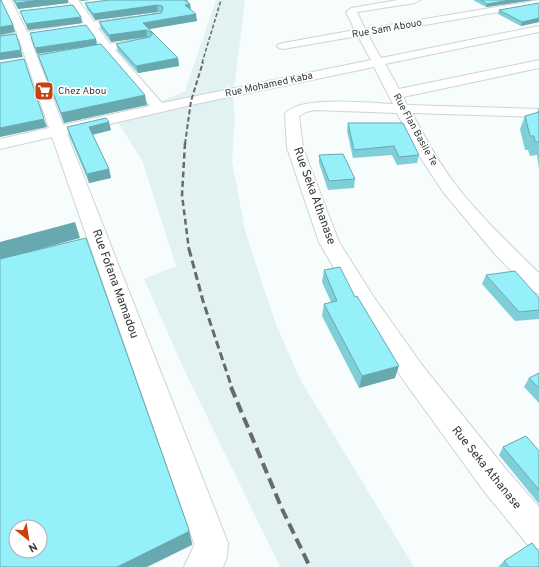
<svg xmlns="http://www.w3.org/2000/svg" width="539" height="567" font-family="Overpass,sans-serif">
<style>
.built{fill:#e2f1f2}
.lines{fill:none;stroke-linecap:round;stroke-linejoin:round}
.minor-casing{stroke:#ced4d4;stroke-width:2}
.minor{fill:#fff;fill-rule:evenodd}
.rail-far4{stroke:#676a6b;stroke-width:1.5;stroke-dasharray:4 2;stroke-linecap:butt}
.rail-far3{stroke:#676a6b;stroke-width:2;stroke-dasharray:5 2.5;stroke-linecap:butt}
.rail-far2{stroke:#676a6b;stroke-width:2.5;stroke-dasharray:6 3.5;stroke-linecap:butt}
.rail-far1{stroke:#676a6b;stroke-width:3;stroke-dasharray:8 4;stroke-linecap:butt}
.rail{stroke:#676a6b;stroke-width:4;stroke-dasharray:11 5.5;stroke-linecap:butt}
.wall{fill:#80ced7}
.shaded-wall{fill:#68a8af}
.building{fill:#95f0fa;stroke:#68a8af;fill-rule:evenodd}
.labels{text-anchor:middle;dominant-baseline:central;stroke-width:3.5;stroke-linejoin:round;paint-order:stroke}
.far-street-label{font-size:10px;fill:#363839;stroke:#fff}
.far-poi-label{font-size:10px;fill:#363839;stroke:#fff;text-anchor:start}
.street-label{font-size:12px;fill:#363839;stroke:#fff}
</style>
<rect width="100%" height="100%" fill="#f7fcfd"/>
<path class="built" d="M216 0H245L233 98 235 116 232 161 245 230 263 286 277 327 301 381 414 567H280L182 365 144 279 176 266 142 160 117 121 185 91Z"/>
<g class="lines">
<g class="minor-casing">
<path id="minor" d="M1 0H11L27 32 84 23 68 0H78L94 22 129 17 133 18 134 20 133 22 98 28 110 44 146 38 150 39 152 41 150 43 115 50 162 103 371 60 358 36 283 49 279 48 277 46 279 44 283 43 355 30 346 12 351 8 398 0H420L415 3 357 12 365 29 539 0V5L368 35 381 58 539 26V32L385 64 399 89 539 60V68L403 97 407 105 539 109V117L412 113C425 137 438 162 455 184 479 215 511 246 539 273V294L531 291 495 254 443 192 417 152 397 113 315 110 306 112 299 116 303 148 339 242 373 296 422 365 505 468 539 507V549L527 544 483 490 404 381 357 308 319 242 287 148 285 114C298 95 370 103 393 104L374 67 191 105 67 134 228 543 227 557 223 567H184C187 559 193 551 194 543L52 137 0 149V139L49 128 19 39 0 42V36L17 33ZM88 29 100 45 71 51 69 53 71 55 75 56 104 52 150 106 63 125 30 38Z"/>
</g>
<use href="#minor" class="minor"/>
<path class="rail-far4" d="M202 63 221 0"/>
<path class="rail-far3" d="M185 144 191 101 203 62"/>
<path class="rail-far2" d="M185 143 182 195 189 250"/>
<path class="rail-far1" d="M189 249 203 301 232 388"/>
<path class="rail" d="M231 387 282 509 310 567"/>
</g>
<path class="wall" d="M13 0H68V3L18 9Z
M109 0H188V3L190 4 191 10 197 21 149 29 178 58 179 66 138 73 118 51 116 44 149 38 147 37 111 42 101 29 99 22 162 12H158L95 20 87 9 85 3Z
M473 0H533L486 7Z
M539 3V22L521 26 498 14 499 10Z
M20 11 81 17 82 23 28 30Z
M38 55 147 105 64 123 41 64Z
M539 107V169L537 155 530 156 528 150H525L520 129 525 116 537 113Z
M348 123 419 155 417 163 397 165 392 155 353 158 347 131Z
M67 127 111 130 92 135 109 169 111 178 89 183 69 135Z
M319 155 355 179 354 188 328 190 319 163Z
M324 270 355 297 395 378 359 388 322 316 324 304 331 302 322 282Z
M486 275 539 298V319L515 321 482 284Z
M539 373V403L524 387 529 378Z
M503 447 539 451V504L499 455Z
M504 561 539 567H498Z"/>
<path class="shaded-wall" d="M40 0H68V3L18 9 16 3Z
M80 0H91L81 1Z
M510 0H533L486 7 487 4Z
M190 4 191 11 185 5Z
M157 5 158 12 95 20 93 14Z
M196 14 197 21 144 30 143 23Z
M81 17 82 23 28 30 26 24Z
M539 18V22L521 26 522 22Z
M13 25 15 32 0 35V27Z
M146 30 147 37 111 42 109 35Z
M16 34 23 57 0 60V53Z
M96 39 97 45 37 54 35 48Z
M178 58 179 66 138 73 136 66Z
M145 95 147 105 64 123 61 113Z
M44 119 47 127 0 137V128Z
M109 122 111 130 91 135 89 127Z
M109 169 111 178 89 183 87 174Z
M75 222 80 238 0 260V242Z
M399 366 395 378 359 388 362 376Z
M189 530 192 543V545L147 567H117Z"/>
<path class="building" d="M0 0H1L13 25 0 27Z
M14 0H40L16 3Z
M109 0H184L190 4 185 5 196 14 143 23 178 58 136 66 116 44 150 37 153 33 146 30 109 35 99 22 161 13 163 9 162 6 157 5 93 14 85 3Z
M481 0H510L487 4Z
M539 3V18L522 22 499 10Z
M73 5 81 17 26 24 20 11Z
M86 25 96 39 35 48 30 33Z
M16 34 21 50 0 53V36Z
M101 44 145 95 61 113 38 55Z
M24 59 44 119 0 128V63Z
M539 112V142H535L534 136H530L525 116Z
M106 118 109 122 89 127 109 169 87 174 67 127Z
M348 123H403L419 155 399 157 394 146 354 150Z
M343 154 355 179 329 181 319 155Z
M86 238 189 530 188 532 117 567H0V259ZM16 527H40V551H16Z
M340 267 355 297 357 296 399 366 362 376 324 304 337 301 324 270Z
M515 271 539 298V310L519 312 486 275Z
M539 373V388L529 378Z
M526 436 539 451V490L503 447Z
M532 543 539 552V567H509L504 561Z"/>
<defs>
<g id="supermarket-square" transform="scale(1)"><rect x="-9" y="-9" width="18" height="18" rx="4" fill="#c8410f" stroke="#fff"/><path d="M-6-5.5h2.5l.6 2H6L4.5 2H-2.5L-4.4-4H-6ZM-1.5 3.2a1.3 1.3 0 1 0 .1 0ZM3 3.2a1.3 1.3 0 1 0 .1 0Z" fill="#fff"/></g>
</defs>
<g fill-rule="evenodd">
<use href="#supermarket-square" x="44" y="91"/>
</g>
<g class="labels">
<g class="far-street-label">
<text transform="translate(387 29) rotate(-10)">Rue Sam Abouo</text>
<text transform="translate(269 85) rotate(-12)">Rue Mohamed Kaba</text>
<text transform="translate(415 130) rotate(61)">Rue Flan Basile Te</text>
</g>
<g class="far-poi-label">
<text x="58" y="91">Chez Abou</text>
</g>
<g class="street-label">
<text transform="translate(314 196) rotate(70)">Rue Seka Athanase</text>
<text transform="translate(115 284) rotate(70)">Rue Fofana Mamadou</text>
<text transform="translate(486 468) rotate(51)">Rue Seka Athanase</text>
</g>
</g>
<g transform="translate(28 539) rotate(150)"><circle r="19" fill="#ffffff" stroke="#afafb0"/>
<path d="M0-3L7 15L0 10L-7 15Z" fill="#c8410f"/>
<text y="-6" font-size="11" font-weight="bold" text-anchor="middle" fill="#363839">N</text>
</g>
</svg>
